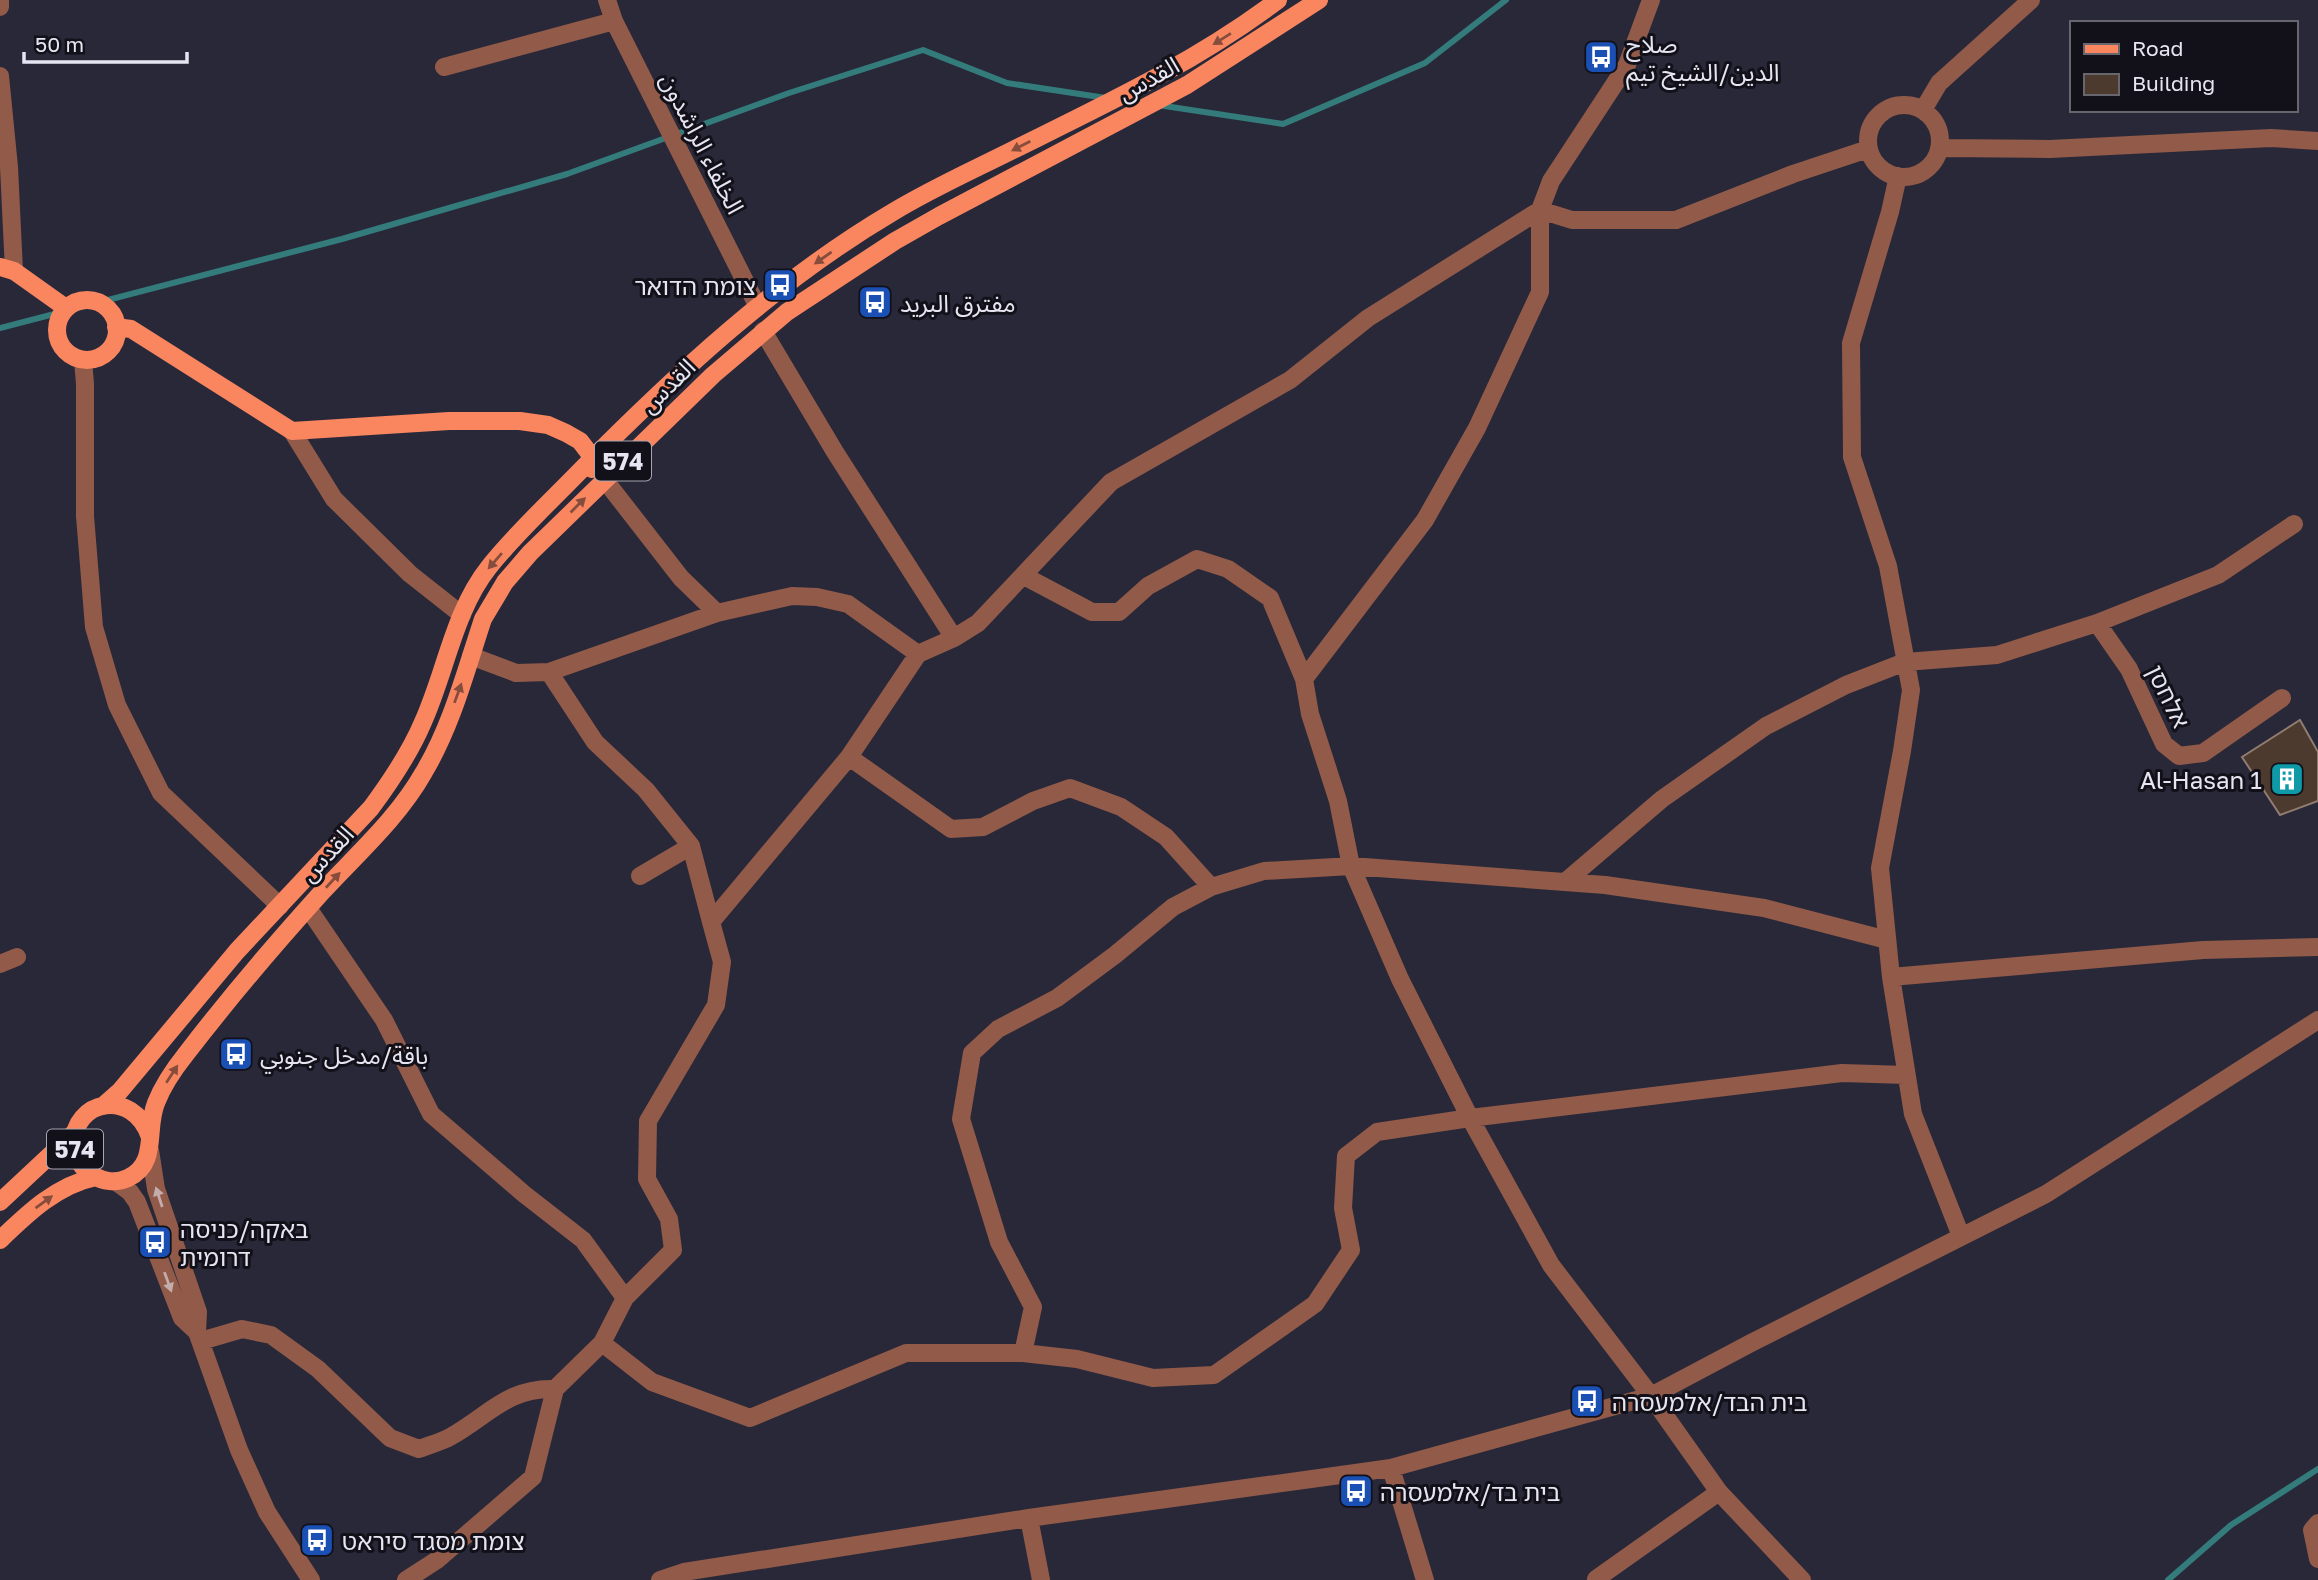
<svg xmlns="http://www.w3.org/2000/svg" width="2318" height="1580" font-family="'Golos Text','Noto Sans Arabic','Noto Sans Hebrew',sans-serif">
<style>
.lines{fill:none;stroke-linecap:round;stroke-linejoin:round}
.stream{stroke:#347b7b;stroke-width:6}
.building{fill:#4c3a2f;stroke:#917c70;stroke-width:2}
.minor{stroke:#925a48;stroke-width:18}
.major{stroke:#fa8660;stroke-width:18}
.oneway{fill:#864c3c}
.oneway2{fill:#c4adad}
.labels{text-anchor:middle;dominant-baseline:central;stroke-width:6;stroke-linejoin:round;paint-order:stroke}
.shield{fill:#121119;stroke:#a6a5b0;stroke-width:2}
.shield-label{font-size:23px;font-weight:bold;fill:#e6e5f1}
.poi-label{font-size:24px;fill:#e6e5f1;stroke:#121119;text-anchor:start}
.street-label{font-size:24px;fill:#e6e5f1;stroke:#121119}
</style>
<rect width="100%" height="100%" fill="#282839"/>
<g class="lines">
<path class="stream" d="M1158 105 1283 124 1425 63 1506 0
M0 328 342 239 567 174 789 93 923 50 1007 83 1106 98
M2168 1580 2231 1525 2318 1469"/>
</g>
<path class="building" d="M2300 720 2318 752V801L2280 815 2242 757Z"/>
<g class="lines">
<path class="minor" d="M607 0 614 21 758 307
M0 7V0
M444 67 614 21
M0 76 9 167 14 271
M1868 141a36 36 0 1 1 72 0a36 36 0 1 1-72 0Z
M1923 110 1939 83 2031 0
M1939 148 2050 149 2271 138 2318 141
M1898 176 1890 212 1851 343 1852 457 1888 566 1911 690 1902 751 1880 868 1891 977 1913 1114 1961 1236
M763 331 835 452 954 638
M83 360 85 384V516L94 627 117 705 161 793 280 906
M292 431 334 499 410 574 462 615
M604 479 681 578 717 613
M1024 576 1092 612H1119L1148 586 1197 559 1228 569 1270 598 1304 679
M2097 623 2129 669 2164 744 2179 756 2203 753 2282 698
M471 656 516 673 549 672 717 613 792 596 817 597 848 604 918 654
M549 672 595 742 646 790 691 846
M849 757 951 829 983 827 1033 801 1070 788 1121 807 1166 837 1211 887
M640 876 691 846 711 922
M1565 882 1662 799 1766 726 1846 685 1905 662 1997 655 2097 623 2218 575 2294 524
M308 908 384 1020 431 1114 524 1194 583 1240 625 1298
M0 964 17 957
M1891 977 2203 950 2318 947
M150 1150 156 1189 198 1312 197 1332 239 1450 267 1512 311 1580
M115 1181 130 1192 137 1202 182 1318 197 1332
M201 1341 242 1329 271 1335 318 1369 390 1438 419 1449C429 1445 441 1442 450 1437 488 1416 508 1387 555 1389
M602 1343 652 1382 750 1418 906 1353H1023L1077 1359 1153 1378 1214 1375 1315 1304 1351 1250 1343 1208 1346 1156 1377 1132 1470 1118 1842 1073 1906 1075
M1023 1353 1033 1307 999 1242 961 1119 972 1053 998 1029 1057 998 1115 955 1173 907 1211 887 1264 871 1351 866 1605 885 1764 908 1887 940
M1391 1468 1425 1580
M1029 1518 1041 1580
M2318 1523 2312 1530 2318 1559
M1596 1579 1719 1492
M406 1580 437 1560 533 1477 555 1389 602 1343 625 1298 673 1250 669 1219 647 1179 648 1121 716 1005 722 962 711 922 849 757 918 654 954 638 978 623 1111 482 1290 380 1368 318 1540 210 1551 181 1627 65 1651 0
M660 1580 684 1572 1029 1518 1391 1468 1651 1396 1751 1343 2046 1194 2318 1020
M1802 1580 1719 1492 1651 1396 1551 1265 1470 1118 1400 979 1351 866 1338 801 1310 714 1304 679 1425 520 1477 428 1540 292V210L1572 220H1676L1793 174 1868 149"/>
<path class="major" d="M0 267 14 271 66 308
M57 330a30 30 0 1 1 60 0a30 30 0 1 1-60 0Z
M116 327 131 329 292 431 449 421H520L548 425 566 433 580 441 593 458 592 469
M103 1106 120 1091 237 951 371 808C391 781 410 753 423 722 446 671 454 611 489 567 516 533 549 503 580 471 675 375 776 281 893 212 931 189 971 171 1011 151 1102 106 1196 62 1278 0
M150 1137C133 1087 72 1100 74 1145 75 1170 104 1189 128 1178 159 1163 145 1130 156 1103 163 1085 174 1069 186 1054 229 998 275 944 322 892 358 853 398 818 424 772 452 725 466 670 483 619L505 582 530 553 713 375 787 312 895 241 939 216 1187 85 1319 0
M0 1202 76 1131
M0 1240C28 1213 57 1185 96 1177"/>
</g>
<defs><path id="oneway-solid" d="M-6-.8H1V-3.2L6.5 0L1 3.2V.8H-6Z" transform="scale(1.75)"/></defs>
<g class="oneway">
<use href="#oneway-solid" transform="translate(1222 39) rotate(148)"/>
<use href="#oneway-solid" transform="translate(1021 146) rotate(153)"/>
<use href="#oneway-solid" transform="translate(823 258) rotate(145)"/>
<use href="#oneway-solid" transform="translate(578 505) rotate(-45)"/>
<use href="#oneway-solid" transform="translate(495 561) rotate(131)"/>
<use href="#oneway-solid" transform="translate(458 693) rotate(-70)"/>
<use href="#oneway-solid" transform="translate(333 880) rotate(-47)"/>
<use href="#oneway-solid" transform="translate(172 1074) rotate(-57)"/>
<use href="#oneway-solid" transform="translate(44 1202) rotate(-36)"/>
</g>
<g class="oneway2">
<use href="#oneway-solid" transform="translate(159 1197) rotate(-108)"/>
<use href="#oneway-solid" transform="translate(168 1282) rotate(70)"/>
</g>
<defs>
<g id="bus-square" transform="scale(1.75)"><rect x="-9" y="-9" width="18" height="18" rx="4" fill="#1a4fb4" stroke="#121119"/><path d="M-5-6H5V4H4V6H2V4H-2V6H-4V4H-5ZM-3.5-4V0h7V-4ZM-3.5 1.2v1.5H-2V1.2ZM2 1.2v1.5H3.5V1.2Z" fill="#fff"/></g>
<g id="building-square" transform="scale(1.75)"><rect x="-9" y="-9" width="18" height="18" rx="4" fill="#0f9aa8" stroke="#121119"/><path d="M-4-6H4V6H1V3H-1V6H-4ZM-2.5-4.3h1.7v1.8h-1.7ZM.8-4.3h1.7v1.8H.8ZM-2.5-1h1.7V.8h-1.7ZM.8-1h1.7V.8H.8Z" fill="#fff"/></g>
</defs>
<g fill-rule="evenodd">
<use href="#bus-square" x="1601" y="57"/>
<use href="#bus-square" x="780" y="285"/>
<use href="#bus-square" x="875" y="302"/>
<use href="#building-square" x="2287" y="779"/>
<use href="#bus-square" x="236" y="1054"/>
<use href="#bus-square" x="155" y="1242"/>
<use href="#bus-square" x="1587" y="1401"/>
<use href="#bus-square" x="1356" y="1491"/>
<use href="#bus-square" x="317" y="1540"/>
</g>
<g class="labels">
<g class="shield">
<rect x="595" y="441.5" width="56" height="39" rx="5"/>
<rect x="47" y="1129.5" width="56" height="39" rx="5"/>
</g>
<g class="shield-label">
<text x="623" y="461">574</text>
<text x="75" y="1149">574</text>
</g>
<g class="poi-label">
<text x="1626" y="43">صلاح<tspan x="1626" dy="28">الدين/الشيخ تيم</tspan></text>
<text x="756" y="285" text-anchor="end">צומת הדואר</text>
<text x="900" y="302">مفترق البريد</text>
<text x="2262" y="779" text-anchor="end">Al-Hasan 1</text>
<text x="260" y="1054">باقة/مدخل جنوبي</text>
<text x="180" y="1228">באקה/כניסה<tspan x="180" dy="28">דרומית</tspan></text>
<text x="1612" y="1401">בית הבד/אלמעסרה</text>
<text x="1380" y="1491">בית בד/אלמעסרה</text>
<text x="342" y="1540">צומת מסגד סיראט</text>
</g>
<g class="street-label">
<text transform="translate(1148 78) rotate(-29)">القدس</text>
<text transform="translate(703 143) rotate(63)">الخلفاء الراشدون</text>
<text transform="translate(667 385) rotate(-44)">القدس</text>
<text transform="translate(2169 696) rotate(64)">אלחסן</text>
<text transform="translate(326 853) rotate(-47)">القدس</text>
</g>
</g>
<rect x="2070" y="21" width="228" height="91" fill="#121119" stroke="#67666f" stroke-width="2"/>
<rect x="2084" y="44" width="35" height="10" fill="#fa8660" stroke="#67666f" stroke-width="2"/>
<text x="2132" y="56" font-size="21" fill="#e6e5f1">Road</text>
<rect x="2084" y="74" width="35" height="21" fill="#4c3a2f" stroke="#67666f" stroke-width="2"/>
<text x="2132" y="91" font-size="21" fill="#e6e5f1">Building</text>
<path d="M24 52v10h163v-10" fill="none" stroke="#e6e5f1" stroke-width="3.5"/>
<text x="35" y="52" font-size="21" fill="#e6e5f1" stroke="#121119" stroke-width="5" paint-order="stroke">50 m</text>
</svg>
